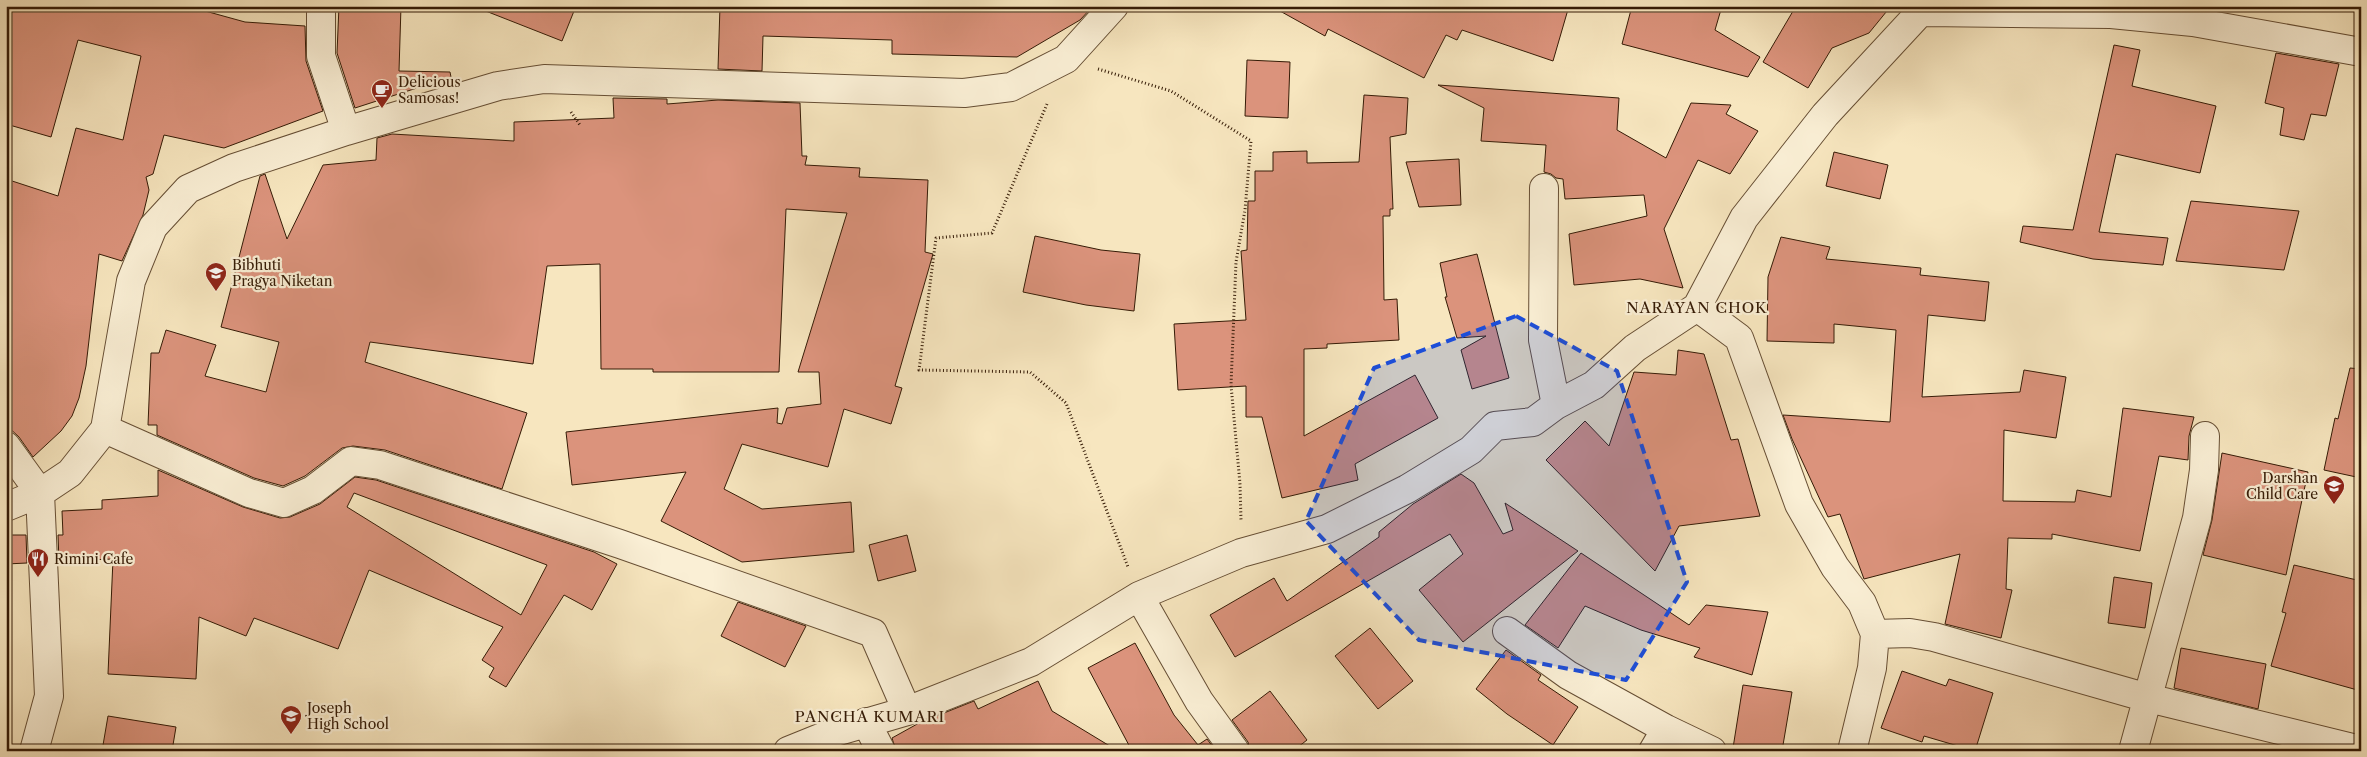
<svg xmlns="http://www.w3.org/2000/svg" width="2367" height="757" font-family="'Libre Caslon Text',serif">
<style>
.building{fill:#db937c;stroke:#351b06;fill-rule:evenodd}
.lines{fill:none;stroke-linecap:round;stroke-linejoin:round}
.minor-casing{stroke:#664e34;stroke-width:30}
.path{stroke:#351b06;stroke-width:3;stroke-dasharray:1 2.5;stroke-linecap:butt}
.minor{stroke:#faefd5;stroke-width:28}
.marked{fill:#1d4ed8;fill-opacity:0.2;stroke:#1d4ed8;stroke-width:4;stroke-dasharray:10 6;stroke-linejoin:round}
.labels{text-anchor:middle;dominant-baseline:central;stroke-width:4.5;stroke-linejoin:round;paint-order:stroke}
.poi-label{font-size:14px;fill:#351b06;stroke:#faefd5;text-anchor:start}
.neighbourhood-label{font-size:15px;letter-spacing:1px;fill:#351b06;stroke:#faefd5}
</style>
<rect width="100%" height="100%" fill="#f7e6bf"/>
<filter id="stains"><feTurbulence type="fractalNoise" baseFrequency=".004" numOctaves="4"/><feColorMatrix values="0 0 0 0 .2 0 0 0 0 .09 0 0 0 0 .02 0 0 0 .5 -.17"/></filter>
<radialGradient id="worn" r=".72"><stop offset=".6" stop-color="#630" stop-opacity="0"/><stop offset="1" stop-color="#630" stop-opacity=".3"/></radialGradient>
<path class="building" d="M6 6H187L245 22 305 26 306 61 323 111 224 148 164 135 153 174 146 177 149 190 143 215 122 261 99 254 86 366 79 398 72 416 61 431 33 457 19 437 6 425V179L58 196 76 128 123 140 141 56 78 40 51 137 6 124Z
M339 6H401L399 71 450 72 451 77 355 108 337 53Z
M478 6H576L562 41 478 8Z
M720 6H1093L1080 20 1017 57 892 54V40L763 36 762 71 718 69Z
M1271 6H1569L1553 61 1462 30 1457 40 1446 35 1424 78 1328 29 1325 36Z
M1632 6H1722L1715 30 1760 57 1748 77 1622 44Z
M1796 6H1891L1869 33 1832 48 1808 88 1763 62Z
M2114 45 2140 50 2132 86 2216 106 2200 173 2116 154 2099 232 2168 238 2163 265 2093 259 2020 242 2023 226 2073 230Z
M2276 53 2339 64 2326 116 2311 114 2304 140 2280 135 2284 108 2265 103Z
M1247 60 1290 62 1288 118 1245 116Z
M1438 85 1619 98 1617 130 1666 158 1691 103 1731 105 1726 114 1758 131 1730 174 1698 160 1664 229 1683 288 1640 279 1574 285 1569 234 1647 216 1644 195 1565 199 1563 179 1556 178 1551 174 1544 172 1546 145 1481 141 1484 108Z
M1364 95 1408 98 1406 134 1390 137 1393 209H1390V216H1383L1384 300 1397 299 1399 340 1327 344V348L1304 349V436L1415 375 1438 418 1355 464 1358 480 1282 498 1262 417H1246V386L1178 390 1174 324 1246 320 1241 251 1247 250 1248 201H1255V171H1273V152L1307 151V163L1359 162Z
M613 98 667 99V104L718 100 800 103 802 156H807L805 165 860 168 859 177 928 180 925 252 933 254 895 386 902 388 891 424 844 409 828 467 742 444 724 489 762 509 851 502 854 552 742 562 661 521 686 472 572 485 566 432 778 408 777 423 782 424 787 408 821 404 819 372H798L847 213 786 209 779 372H653V369H601L600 264 547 266 533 364 370 342 365 362 527 413 502 489 385 450 353 446 342 448 305 476 283 486 254 478 157 435V425H148L151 353H159L166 330 216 345 205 376 266 392 279 342 221 327 260 176 265 174 287 239 323 165 376 160 377 138 392 134 514 141V122L614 118Z
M1834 152 1888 165 1880 199 1826 186Z
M1459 159 1461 205 1419 207 1406 162Z
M2191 201 2299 211 2284 270 2176 261Z
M1035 236 1101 250 1140 254 1134 311 1086 305 1023 292Z
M1781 237 1830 247 1826 259 1921 268 1920 275 1989 282 1985 321 1928 315 1922 397 2020 392 2024 370 2066 377 2056 438 2004 430 2003 501 2075 502 2077 490 2111 497 2123 408 2194 417 2189 436 2188 460 2159 456 2140 551 2052 534V539L2008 538 2006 589 2012 590 2001 638 1945 624 1960 554 1864 579 1840 514 1828 517 1792 439 1783 415 1890 422 1896 330 1834 324V343L1767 341 1768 277Z
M1477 254 1509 378 1472 389 1461 350 1486 336 1457 338 1445 297H1447L1440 263Z
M1678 350 1704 354 1731 440 1738 439 1760 516 1679 526 1655 571 1546 460 1585 421 1609 446 1634 372 1676 375Z
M2350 368 2361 369V478L2324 470 2335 418 2338 419Z
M2222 453 2308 472 2286 575 2203 555 2212 520Z
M158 470 243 507 280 518 290 517 320 504 355 477 376 480 594 552 617 564 592 610 564 595 506 687 489 677 494 668 482 660 503 627 369 570 338 649 254 618 246 636 199 617 196 679 108 674 113 559 59 561 58 535H63L62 511 102 509V500L158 496ZM354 493 547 565 521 615 347 507Z
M1461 474 1474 483 1503 534 1513 530 1505 503 1578 551 1463 642 1419 590 1463 554 1450 534 1235 657 1210 615 1274 578 1287 601 1379 537V532L1413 504Z
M6 535H26L27 563 6 564Z
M907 535 916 571 878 581 869 545Z
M1581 553 1689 625 1706 605 1768 612 1752 675 1694 657 1700 648 1641 630 1585 606 1558 648 1525 625Z
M2294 565 2361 581V691L2271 666 2286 613 2282 612Z
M2114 577 2152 583 2145 628 2108 623Z
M738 602 806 626 785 667 721 636Z
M1370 628 1413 681 1378 709 1335 656Z
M1135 643 1174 715 1198 745 1207 739 1216 751H1132L1088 668Z
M2181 648 2266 664 2258 709 2174 688Z
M1506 650 1541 675 1538 680 1578 707 1553 745 1507 714 1476 689Z
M1902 671 1946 686 1949 679 1993 693 1975 751 1924 736 1922 742 1881 728Z
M1038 681 1052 711 1118 751H896L892 738 919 723 974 701 978 709Z
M1743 685 1792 692 1782 751H1749L1733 748Z
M1270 691 1307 740 1293 751H1250L1248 742 1232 720Z
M108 716 176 727 172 751H102Z"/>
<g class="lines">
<g class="minor-casing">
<path id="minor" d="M321 6V56L346 131
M1923 12 2111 14 2193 22 2361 52
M1544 188 1543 340 1556 405
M1697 307 1739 338 1799 504 1835 567 1862 603 1875 634 1872 668 1852 751
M105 429 249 493 284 503 313 490 351 461 380 465 620 544 873 633 907 711
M6 446 40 493 49 696 34 751
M6 507 40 493 70 473 105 429 131 281 153 227 188 189 234 168 346 131 498 86 544 79 964 93 1011 87 1066 59 1114 6
M1139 596 1199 701 1235 751
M1507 631 1568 675 1666 729 1712 751
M1875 634 1910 633 1934 637 2148 698 2361 750
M866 722 881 751
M788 751 835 732 907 711 1031 662 1139 596 1241 553 1327 529 1407 489 1471 450 1495 426 1533 422 1556 405 1594 385 1635 348 1697 307 1744 218 1825 115 1926 6
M1653 751 1666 729
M2133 751 2197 518 2204 470 2205 436"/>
</g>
<path class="path" d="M1098 69 1171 91 1251 141 1245 210 1236 262 1231 385 1240 484 1241 520
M1047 104 992 233 936 238 919 370 1030 372 1066 403 1128 567
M571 112 580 125"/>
<use href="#minor" class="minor"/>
</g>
<path class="marked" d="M1516 316 1617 371 1687 582 1626 680 1419 640 1306 521 1374 368Z"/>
<defs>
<g id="cafe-pin" transform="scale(1.125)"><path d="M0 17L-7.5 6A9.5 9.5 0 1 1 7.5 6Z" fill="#8f2418" stroke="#faefd5"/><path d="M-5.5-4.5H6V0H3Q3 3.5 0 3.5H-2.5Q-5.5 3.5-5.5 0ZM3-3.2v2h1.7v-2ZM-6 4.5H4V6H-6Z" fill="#fff"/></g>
<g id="school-pin" transform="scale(1.125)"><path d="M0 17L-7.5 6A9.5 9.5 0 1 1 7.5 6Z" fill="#8f2418" stroke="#faefd5"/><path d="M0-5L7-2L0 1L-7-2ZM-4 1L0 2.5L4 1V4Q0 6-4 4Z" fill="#fff"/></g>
<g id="restaurant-pin" transform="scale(1.125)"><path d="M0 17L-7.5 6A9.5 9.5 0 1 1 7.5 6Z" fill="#8f2418" stroke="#faefd5"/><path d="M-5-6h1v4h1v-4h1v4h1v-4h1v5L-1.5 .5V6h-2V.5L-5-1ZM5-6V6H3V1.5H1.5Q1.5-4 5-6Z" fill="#fff"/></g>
</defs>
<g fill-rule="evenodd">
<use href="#cafe-pin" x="382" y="90"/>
<use href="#school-pin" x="216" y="273"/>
<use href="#school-pin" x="2334" y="486"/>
<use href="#restaurant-pin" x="38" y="559"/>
<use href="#school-pin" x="291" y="716"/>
</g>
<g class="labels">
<g class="poi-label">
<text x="398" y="82">Delicious<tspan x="398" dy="16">Samosas!</tspan></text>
<text x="232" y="265">Bibhuti<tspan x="232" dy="16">Pragya Niketan</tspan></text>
<text x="2318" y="478" text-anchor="end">Darshan<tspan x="2318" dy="16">Child Care</tspan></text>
<text x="54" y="559">Rimini Cafe</text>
<text x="307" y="708">Joseph<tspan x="307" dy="16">High School</tspan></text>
</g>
<g class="neighbourhood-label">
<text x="1697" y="307">NARAYAN CHOK</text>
<text x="870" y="716">PANCHA KUMARI</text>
</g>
</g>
<rect width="2367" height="757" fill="none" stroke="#f7e6bf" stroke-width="25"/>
<rect x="8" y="8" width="2352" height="742" fill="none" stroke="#351b06" stroke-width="2.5"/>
<rect x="12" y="12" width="2342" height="732" fill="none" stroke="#351b06"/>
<rect width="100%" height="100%" filter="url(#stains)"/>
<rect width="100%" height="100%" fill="url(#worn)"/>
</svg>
